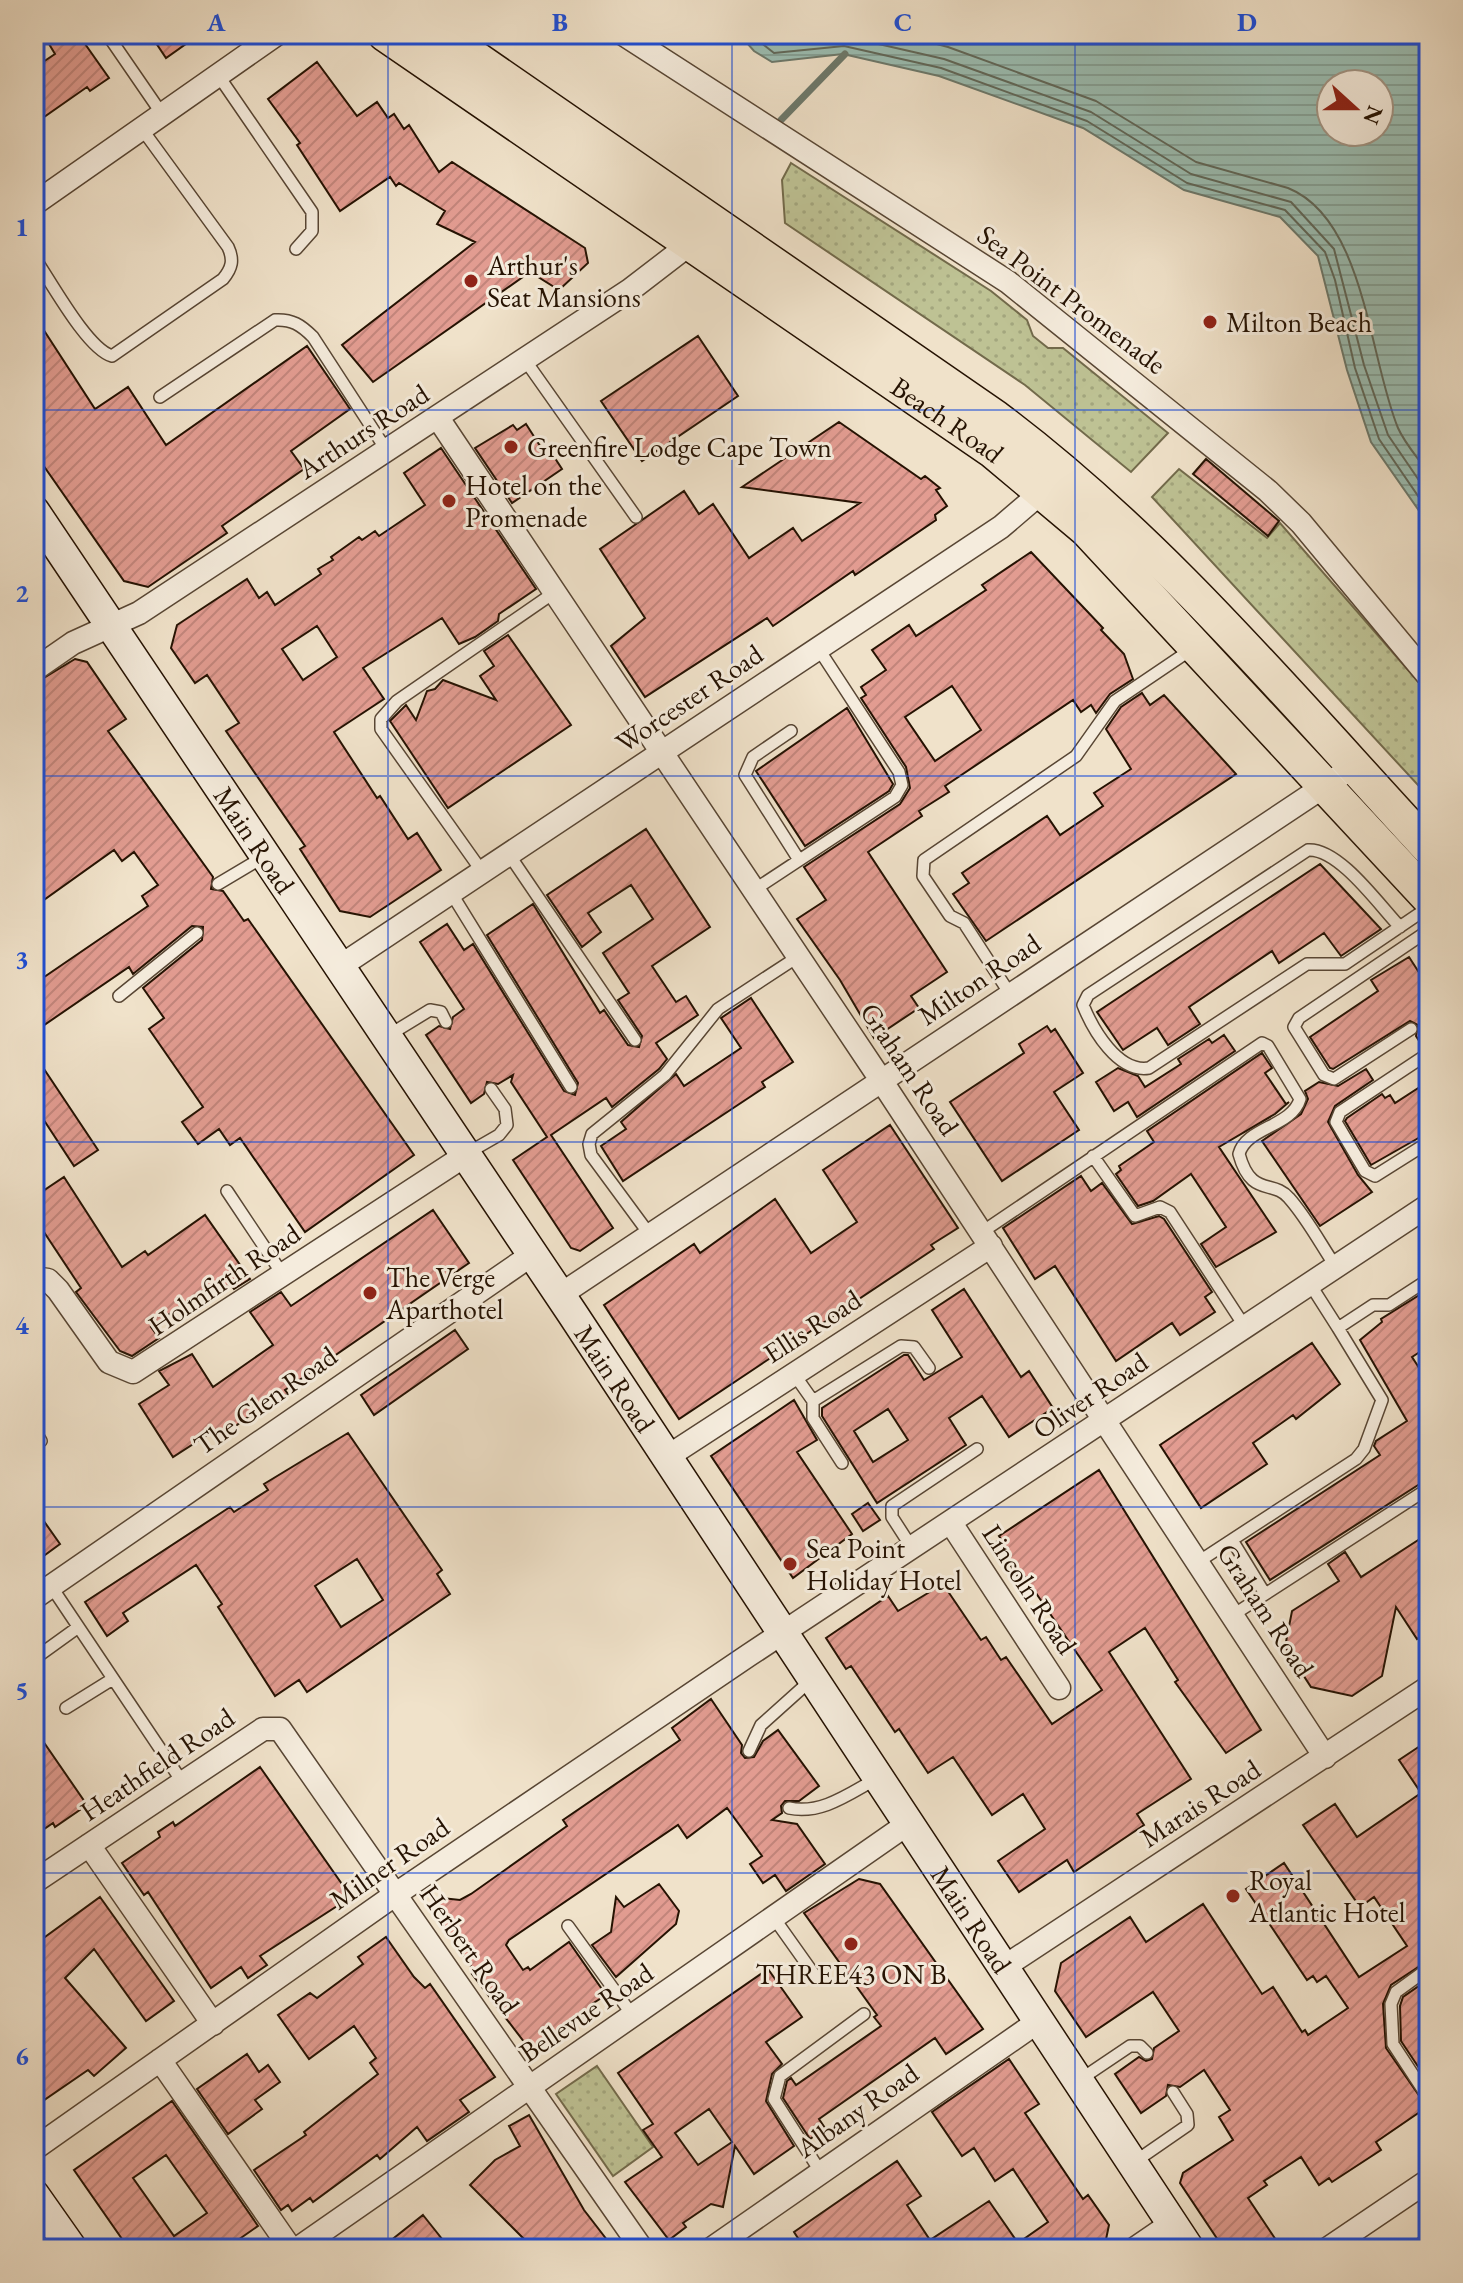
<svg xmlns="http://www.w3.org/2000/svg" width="1463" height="2283" font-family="'EB Garamond',serif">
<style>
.grass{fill:url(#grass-dots);stroke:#726a4b;stroke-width:2}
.water{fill:url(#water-rules);stroke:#6c796c;stroke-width:2;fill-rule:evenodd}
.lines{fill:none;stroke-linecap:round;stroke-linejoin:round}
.shore{stroke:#60685a;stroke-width:2}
.stream{stroke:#6c796c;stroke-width:7}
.building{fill:url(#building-hatch);stroke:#251202;stroke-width:2;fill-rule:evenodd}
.lane-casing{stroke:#584634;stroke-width:14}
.street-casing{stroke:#584634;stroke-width:25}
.secondary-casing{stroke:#251202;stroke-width:33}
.primary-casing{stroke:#251202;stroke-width:37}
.lane{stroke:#f5ecdd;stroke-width:11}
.street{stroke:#f5ecdd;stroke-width:22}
.secondary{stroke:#f5ecdd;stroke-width:30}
.primary{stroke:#f0e2ca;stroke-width:34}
.grid{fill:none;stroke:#1d4ed8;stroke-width:2;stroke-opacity:0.55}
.poi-dot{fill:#8f2418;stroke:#f5ecdd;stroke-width:3}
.labels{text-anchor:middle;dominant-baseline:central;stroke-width:6;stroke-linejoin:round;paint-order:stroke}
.poi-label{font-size:28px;fill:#251202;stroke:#f5ecdd;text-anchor:start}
.street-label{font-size:28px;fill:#251202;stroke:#f5ecdd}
.neatline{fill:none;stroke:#1d4ed8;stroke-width:3}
.grid-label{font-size:26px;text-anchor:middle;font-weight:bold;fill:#1d4ed8}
</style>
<defs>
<pattern id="grass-dots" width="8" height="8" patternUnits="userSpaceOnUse" patternTransform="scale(2)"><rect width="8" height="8" fill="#bec294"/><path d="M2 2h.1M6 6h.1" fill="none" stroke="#a3a67e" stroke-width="1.8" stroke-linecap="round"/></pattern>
<pattern id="water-rules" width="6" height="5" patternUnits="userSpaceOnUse" patternTransform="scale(2)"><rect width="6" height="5" fill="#9bbeb3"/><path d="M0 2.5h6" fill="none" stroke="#85a298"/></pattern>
<pattern id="building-hatch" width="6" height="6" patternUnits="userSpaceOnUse" patternTransform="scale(2)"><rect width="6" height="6" fill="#e29c91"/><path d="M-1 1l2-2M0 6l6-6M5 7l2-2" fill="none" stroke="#c2857b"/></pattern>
</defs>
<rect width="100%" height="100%" fill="#f0e2ca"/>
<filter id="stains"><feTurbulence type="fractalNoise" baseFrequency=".0025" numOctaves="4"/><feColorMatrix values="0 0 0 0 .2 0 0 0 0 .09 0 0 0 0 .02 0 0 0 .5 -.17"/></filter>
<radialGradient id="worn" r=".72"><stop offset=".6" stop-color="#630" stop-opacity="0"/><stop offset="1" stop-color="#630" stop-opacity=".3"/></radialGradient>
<path class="grass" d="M791 163 991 291 1027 320 1033 336 1048 348H1063L1168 433 1131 472 1025 385 785 223 782 180Z
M1179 469 1267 538 1280 523 1429 694V797L1152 497Z
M597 2066 653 2147 613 2176 556 2094Z"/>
<path class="water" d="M739 34H1429V525L1371 442 1347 370 1318 256 1280 217 1184 190 1083 128 939 76 843 54 772 62 754 51ZM1331 84H1379V132H1331Z"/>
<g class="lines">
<path class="shore" d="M750 34 774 53 844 46 941 68 1087 121 1187 183 1285 210 1325 252 1335 280 1355 368 1379 439 1429 512
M763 34 777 43 848 37 944 59 1091 112 1191 174 1291 202 1334 249 1364 365 1388 435 1429 495
M899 34 948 47 1096 101 1196 162 1288 188C1365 219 1369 358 1398 428 1405 444 1419 459 1429 474"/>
<path class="stream" d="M781 120 845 54"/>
</g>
<path class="building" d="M43 34H78L109 78 90 91 87 87 34 124V68L55 54Z
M150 34H200L166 58Z
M317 62 357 116 377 102 388 118 394 114 404 129 409 125 439 172 452 162 585 248 588 263 559 290 530 272 373 382 342 345 475 242 437 224 445 211 399 183 396 186 390 177 340 211 297 145 300 143 268 99Z
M34 315 95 409 128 387 166 445 307 346 350 409 291 451 304 469 222 526 227 533 148 587 124 581 34 452Z
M698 336 738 396 642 461 601 401Z
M839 422 921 479 925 476 940 488 936 490 947 506 935 515 936 520 855 575 853 571 773 626 767 618 645 697 611 646 645 618 600 549 684 491 699 514 713 504 749 558 793 528 802 541 860 503 742 487Z
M526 424 542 449H549L562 469 512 503 475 448 513 425 517 430Z
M441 448 536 589 499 614 498 621 475 637 459 644 442 618 363 668 384 699 334 732 377 798 380 796 408 839 417 833 441 870 370 917 340 911 300 849 305 846 226 731 239 723 207 675 195 683 171 648 177 625 247 579 259 598 267 592 275 605 321 574 318 569 333 560 331 557 359 537 362 540 375 531 379 536 425 505 404 473ZM317 626 337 657 303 680 282 649Z
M1206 459 1279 521 1268 536 1193 474Z
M1031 552 1103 628 1101 630 1124 654 1133 679 1110 694 1096 713 1091 705 1081 712 1073 700 945 786 949 792 919 811 922 816 868 852 947 972 911 996 919 1008 874 1038 840 980 797 919 826 900 804 867 900 804 910 788 906 767 861 698 866 695 861 687 886 670 872 650 909 625 916 636 986 590 982 585ZM952 686 981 730 935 761 905 717Z
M508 635 571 725 448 808 390 721 406 705 416 720 427 691 435 689 443 680 496 700 480 676 494 666 484 651Z
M75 659 87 662 126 719 108 731 213 877 211 889 223 891 244 921 248 919 414 1155 305 1232 240 1138 230 1145 219 1129 198 1144 182 1122 203 1107 149 1029 164 1018 143 988 202 940 203 927 192 926 133 974 129 967 34 1032V984L148 906 142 896 158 885 134 852 122 861 114 850 34 907V684Z
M1142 693 1150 705 1164 695 1236 774 986 941 953 894 969 883 962 873 1047 816 1060 835 1103 806 1094 793 1131 769 1106 729 1121 707Z
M847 708 893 784 889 791 805 846 756 771Z
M646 829 710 927 652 966 676 1002 686 996 698 1015 656 1043 667 1059 659 1069 612 1107 606 1098 551 1135 613 1228 580 1251 571 1248 513 1160 547 1137 511 1082 513 1075 498 1084 487 1082 484 1094 471 1103 426 1035 439 1026 450 1029 453 1017 464 1009 420 942 447 924 464 950 473 944 564 1091 575 1095 578 1083 487 935 533 904 600 1013 604 1010 628 1045 639 1047 642 1036 618 1000 629 993 603 953 653 919 631 885 588 913 601 932 582 947 547 895Z
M1320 864 1381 929 1341 956 1324 933 1279 963 1272 951 1189 1007 1200 1024 1168 1045 1157 1028 1123 1050 1097 1012Z
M1409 957 1420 974 1429 969V1045L1423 1047 1416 1036 1418 1025 1410 1021 1333 1069 1330 1068 1310 1037 1378 991 1371 980Z
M751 998 793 1062 762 1082 765 1087 623 1181 601 1146 626 1129 621 1122 676 1074 684 1086 741 1048 721 1018Z
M1047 1026 1051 1032 1055 1029 1083 1073 1054 1092 1079 1130 1002 1181 950 1102 1024 1053 1019 1044Z
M1224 1035 1235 1051 1137 1117 1128 1102 1114 1111 1096 1082 1118 1068 1138 1076 1145 1087 1181 1064 1178 1059 1209 1039 1212 1043Z
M1262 1053 1272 1068 1265 1073 1286 1104 1289 1102 1275 1114 1219 1147 1276 1232 1216 1267 1201 1244 1226 1227 1191 1174 1153 1201 1138 1206 1116 1174 1121 1170 1119 1166 1154 1142 1147 1131Z
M34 1054 98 1150 74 1166 34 1105Z
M1366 1069 1373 1080 1335 1106 1328 1122 1358 1175 1372 1192 1320 1226 1262 1141 1301 1114 1308 1099 1305 1091 1319 1082 1338 1086Z
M1429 1081V1132L1371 1165 1345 1121 1347 1118 1382 1094 1385 1098 1390 1095 1395 1103Z
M890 1125 958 1228 931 1245 934 1249 679 1419 604 1305 694 1244 700 1253 775 1199 811 1253 857 1222 823 1170Z
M1081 1176 1091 1191 1102 1183 1132 1224 1159 1216 1164 1219 1212 1292 1205 1297 1215 1312 1180 1335 1172 1323 1116 1361 1055 1266 1035 1279 1003 1228Z
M64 1177 122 1267 145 1251 148 1255 205 1215 250 1279 234 1289 231 1285 215 1296 208 1287 151 1327 159 1338 132 1356 120 1351 76 1292 81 1288 34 1217V1197Z
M433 1210 469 1263 285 1390 288 1394 253 1418 251 1415 220 1437 215 1430 173 1457 139 1404 169 1385 159 1371 192 1354 213 1387 273 1345 250 1312 281 1292 291 1306Z
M964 1289 1021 1377 1029 1371 1053 1408 1009 1437 982 1396 949 1418 966 1445 877 1503 822 1416V1408L904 1355H908L924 1380 962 1357 932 1310ZM888 1409 908 1440 873 1462 854 1431Z
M1429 1289V1346L1412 1357 1429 1383V1478L1270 1580 1246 1542 1380 1455 1374 1446 1376 1441 1407 1421 1360 1340 1382 1322 1381 1319Z
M455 1330 468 1349 374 1415 361 1395Z
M1312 1343 1340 1384 1296 1419 1293 1415 1253 1443 1267 1464 1201 1508 1160 1445Z
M794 1400 817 1440 797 1452 852 1534 793 1578 711 1456Z
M348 1433 442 1570 437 1574 450 1594 307 1692 299 1680 275 1696 218 1607 222 1604 196 1565 123 1613 128 1621 107 1636 85 1602 230 1507 234 1512 268 1490 264 1484ZM357 1559 383 1600 341 1627 315 1586Z
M1099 1470 1261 1730 1226 1753 1175 1682 1178 1680 1145 1628 1109 1652 1191 1779 1137 1814 1144 1825 1074 1872 1067 1860 1019 1892 998 1861 1045 1829 1023 1794 992 1815 953 1757 928 1773 899 1729 895 1732 851 1666 846 1669 826 1638 888 1596 898 1611 943 1584 981 1640 986 1637 1001 1660 1006 1657 1052 1724 1102 1690 1023 1574 1018 1577 996 1542 1001 1539 999 1536Z
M868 1503 880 1520 863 1531 852 1514Z
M34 1507 60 1544 34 1563Z
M1429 1533V1631L1417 1639 1396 1607 1382 1676 1352 1696 1311 1687 1285 1647 1292 1611 1339 1581 1328 1564 1345 1552 1361 1577Z
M711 1699 742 1745 741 1753 745 1758 754 1757 763 1741 778 1730 819 1786 799 1801H785L781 1806 782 1813 772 1820 797 1824 825 1864 786 1891 775 1875 763 1883 750 1864 762 1856 727 1808 687 1838 678 1825 509 1940 506 1945 523 1970 528 1967 530 1970 569 1942 606 1995 592 2004 596 2009 578 2021 535 2049 532 2045 528 2047 472 1974 475 1972 433 1912 435 1903 442 1898 460 1900 471 1894 567 1826 563 1820 680 1740 672 1728Z
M34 1728 87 1805 55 1827 53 1823 34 1836Z
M1429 1740V1960L1391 1985 1383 2004 1386 2048 1427 2107 1376 2142 1381 2150 1332 2182 1329 2178 1319 2185 1301 2157 1264 2181 1267 2185 1248 2198 1282 2249H1224L1180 2183 1183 2173 1233 2140 1219 2117 1230 2110 1204 2070 1180 2087 1168 2085 1166 2096 1141 2113 1115 2074 1139 2057 1146 2061 1152 2059 1154 2048 1179 2031 1153 1992 1086 2037 1055 1991 1061 1963 1130 1917 1146 1942 1203 1904 1262 1994 1273 1987 1302 2032 1305 2030 1308 2035 1348 2008 1326 1976 1317 1982 1313 1976 1307 1980 1246 1889 1284 1863 1359 1977 1407 1946 1374 1897 1360 1907 1303 1825 1335 1804 1357 1837 1421 1793 1399 1760Z
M260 1767 351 1897 260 1956 267 1965 248 1978 241 1967 211 1988 148 1892 144 1895 122 1863 160 1837 158 1832 173 1822 175 1826Z
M859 1879 880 1884 983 2029 946 2054 935 2038 819 2119 825 2128 810 2139 783 2098 787 2081 791 2078 796 2085 881 2026 874 2017 877 2015 804 1913Z
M659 1884 679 1911 676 1924 616 1977 592 1945 611 1932 616 1897 624 1907Z
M100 1897 174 2001 146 2021 94 1949 65 1978 126 2048 94 2076 88 2070 34 2107V1945Z
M386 1937 414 1977 425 1988 430 1984 495 2077 460 2100 469 2112 427 2141 417 2127 380 2159 377 2155 313 2202 310 2198 292 2211 288 2205 281 2210 254 2170 306 2135 304 2132 378 2074 370 2063 376 2058 354 2026 309 2059 278 2015 310 1993 317 1998 363 1964 358 1957Z
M768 1969 802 2017 766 2042 782 2064 772 2074 766 2101 794 2146 754 2174 735 2146 723 2207 711 2204 683 2223 686 2227 669 2240 625 2182 662 2157 643 2130 653 2124 618 2073ZM709 2109 732 2142 698 2165 675 2133Z
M1429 1979V2083L1401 2041 1400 2006 1403 1997Z
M247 2054 259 2072 268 2065 280 2082 255 2100 262 2109 228 2134 197 2089Z
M1009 2059 1039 2104 1025 2113 1083 2199 1088 2195 1109 2225 1104 2249H805L794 2232 897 2161 921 2196 907 2205 930 2240 989 2201 1018 2243 1048 2222 1013 2169 995 2181 974 2148 962 2156 932 2112Z
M172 2101 258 2226 225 2249H129L74 2170ZM166 2155 207 2213 174 2236 133 2178Z
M529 2115 584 2210 614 2249H534L470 2185 495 2160 520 2146 509 2126Z
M423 2215 450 2249H380Z"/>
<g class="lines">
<g class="lane-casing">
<path id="lane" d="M107 34 162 114
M34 35 35 34
M218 75 312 212V231L296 249
M34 257C50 280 87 349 112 356L223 279C232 268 234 260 228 247L142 129
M525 360 636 517
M160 397 275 320C292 319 301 325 313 337L387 451
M791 731 753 757 745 775 799 860
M508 853 635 1040
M481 870 381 729V719L397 701 555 592
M218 884 265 856
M754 890 895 797 902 785 899 772 818 648
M450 891 571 1087
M1400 927C1379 905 1339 848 1308 850L1088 995 1083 1005C1093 1030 1118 1073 1149 1068L1307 964H1345L1429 907
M1010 994 964 923 950 916 923 876 924 860 1076 756 1115 701 1192 649
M119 996 197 933
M1411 1029 1334 1079 1324 1075 1294 1027 1299 1018 1429 930
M389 1035 430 1010 441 1012 446 1022
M1429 1053 1340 1112 1336 1122 1365 1171 1375 1176 1429 1142
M466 1154 499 1135 507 1125 505 1109 491 1089
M1093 1156 1135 1216 1160 1207 1170 1212 1245 1327
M227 1191 283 1275
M982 1232 1262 1043 1268 1046 1300 1099C1292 1127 1246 1127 1239 1154 1251 1198 1273 1179 1289 1198 1307 1218 1321 1245 1336 1267
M650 1235 591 1155 589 1144 592 1134 665 1075 718 1009 799 956
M1310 1284 1338 1328
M794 1374 813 1401V1418L842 1463
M813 1401 901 1346 914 1347 929 1368
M34 1429 41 1441
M1232 1540 1265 1594
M912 1548 892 1517V1506L977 1449
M1198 1562 1356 1459 1364 1449 1382 1400 1338 1328 1373 1305H1389L1429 1279
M51 1586 183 1783
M1233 1615 1429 1488
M34 1659 77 1628
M66 1708 111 1680
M749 1751 761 1725 810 1681
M789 1808C822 1815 850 1793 878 1778
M774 1918 818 1980
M568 1926 633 2016
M1429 1968 1396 1992 1391 2004 1393 2044 1429 2099
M1081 2079 1130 2046H1140L1147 2053
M1133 2163 1188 2125 1187 2114 1173 2092
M820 2171 774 2099 780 2076 864 2014
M1413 2249 1429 2238"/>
</g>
<g class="street-casing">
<path id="street" d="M623 34 1008 282 1268 491 1301 523 1429 677
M34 204 277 34
M438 418 881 1080 1325 1757
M34 670 73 643 139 613 630 290 699 237
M339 967 1001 527 1050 485
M34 1278 48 1280 58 1290 109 1362 133 1372 466 1155
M560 1295 1353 767
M667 1457 991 1246
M951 1523 1059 1688
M34 1598 533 1254
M89 1845 213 2024
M34 1882 263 1729H280L642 2249
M1004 1967 1429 1687
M160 2060 291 2249
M34 2149 396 1894 749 1655 1429 1205
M297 2249 909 1823
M711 2249 1039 2021
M1134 2249 1172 2223
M1327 2249 1429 2180"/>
</g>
<g class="secondary-casing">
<g id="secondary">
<path id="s1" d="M34 511 572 1313 1189 2249"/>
<path d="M34 2195 72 2249"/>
</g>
</g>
<g class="primary-casing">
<g id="primary">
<path id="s2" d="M385 34 993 451 1086 529 1429 898"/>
<path d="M440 34 996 418C1159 540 1291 699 1429 848"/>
</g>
</g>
<use href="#lane" class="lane"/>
<use href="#street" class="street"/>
<use href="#secondary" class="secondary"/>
<use href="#primary" class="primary"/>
</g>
<path class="grid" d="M388 34V2249M732 34V2249M1075 34V2249M34 410H1429M34 776H1429M34 1142H1429M34 1507H1429M34 1873H1429"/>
<g class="poi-dot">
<circle cx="471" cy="281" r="8"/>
<circle cx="1210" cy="322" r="8"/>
<circle cx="511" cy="447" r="8"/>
<circle cx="449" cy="501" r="8"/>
<circle cx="370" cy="1293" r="8"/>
<circle cx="790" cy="1564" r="8"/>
<circle cx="1233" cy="1896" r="8"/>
<circle cx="851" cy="1944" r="8"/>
</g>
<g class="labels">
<g class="poi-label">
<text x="487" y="265">Arthur's<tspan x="487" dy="32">Seat Mansions</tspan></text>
<text x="1226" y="322">Milton Beach</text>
<text x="527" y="447">Greenfire Lodge Cape Town</text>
<text x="465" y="485">Hotel on the<tspan x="465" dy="32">Promenade</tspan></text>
<text x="386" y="1277">The Verge<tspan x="386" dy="32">Aparthotel</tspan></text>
<text x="806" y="1548">Sea Point<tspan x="806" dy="32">Holiday Hotel</tspan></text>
<text x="1249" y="1880">Royal<tspan x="1249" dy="32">Atlantic Hotel</tspan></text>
<text x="851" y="1974" text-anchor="middle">THREE43 ON B</text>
</g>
<g class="street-label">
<text transform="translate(1072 299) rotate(37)">Sea Point Promenade</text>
<text stroke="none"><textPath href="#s2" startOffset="682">Beach Road</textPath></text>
<text transform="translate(363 431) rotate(-33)">Arthurs Road</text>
<text transform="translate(689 698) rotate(-34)">Worcester Road</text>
<text stroke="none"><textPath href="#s1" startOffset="396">Main Road</textPath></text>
<text transform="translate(979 979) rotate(-34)">Milton Road</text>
<text transform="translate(910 1069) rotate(56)">Graham Road</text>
<text transform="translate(224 1279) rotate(-34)">Holmfirth Road</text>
<text transform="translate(812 1326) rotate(-33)">Ellis Road</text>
<text stroke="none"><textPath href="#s1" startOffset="1044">Main Road</textPath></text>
<text transform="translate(1090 1395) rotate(-34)">Oliver Road</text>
<text transform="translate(265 1400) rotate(-35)">The Glen Road</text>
<text transform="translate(1030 1589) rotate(57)">Lincoln Road</text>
<text transform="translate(1266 1610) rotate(57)">Graham Road</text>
<text transform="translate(157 1764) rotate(-34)">Heathfield Road</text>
<text transform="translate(1200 1803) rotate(-33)">Marais Road</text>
<text transform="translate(389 1863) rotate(-35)">Milner Road</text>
<text stroke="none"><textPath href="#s1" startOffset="1692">Main Road</textPath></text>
<text transform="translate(470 1949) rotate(55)">Herbert Road</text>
<text transform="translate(586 2012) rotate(-34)">Bellevue Road</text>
<text transform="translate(857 2110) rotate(-35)">Albany Road</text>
</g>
</g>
<rect width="1463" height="2283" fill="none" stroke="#f0e2ca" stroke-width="88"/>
<g transform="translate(1355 108) rotate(111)"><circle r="38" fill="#f5ecdd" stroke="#a29585" stroke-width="2"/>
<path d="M0-6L14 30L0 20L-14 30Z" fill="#8f2418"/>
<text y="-12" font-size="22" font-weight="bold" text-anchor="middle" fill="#251202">N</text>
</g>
<rect x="44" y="44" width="1375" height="2195" class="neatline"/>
<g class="grid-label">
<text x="216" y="31">A</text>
<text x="560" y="31">B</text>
<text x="903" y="31">C</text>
<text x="1247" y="31">D</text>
<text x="22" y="236">1</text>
<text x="22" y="602">2</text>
<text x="22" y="968">3</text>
<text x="22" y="1334">4</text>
<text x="22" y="1699">5</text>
<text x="22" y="2065">6</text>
</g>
<rect width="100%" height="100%" filter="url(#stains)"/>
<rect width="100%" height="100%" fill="url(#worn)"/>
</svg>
